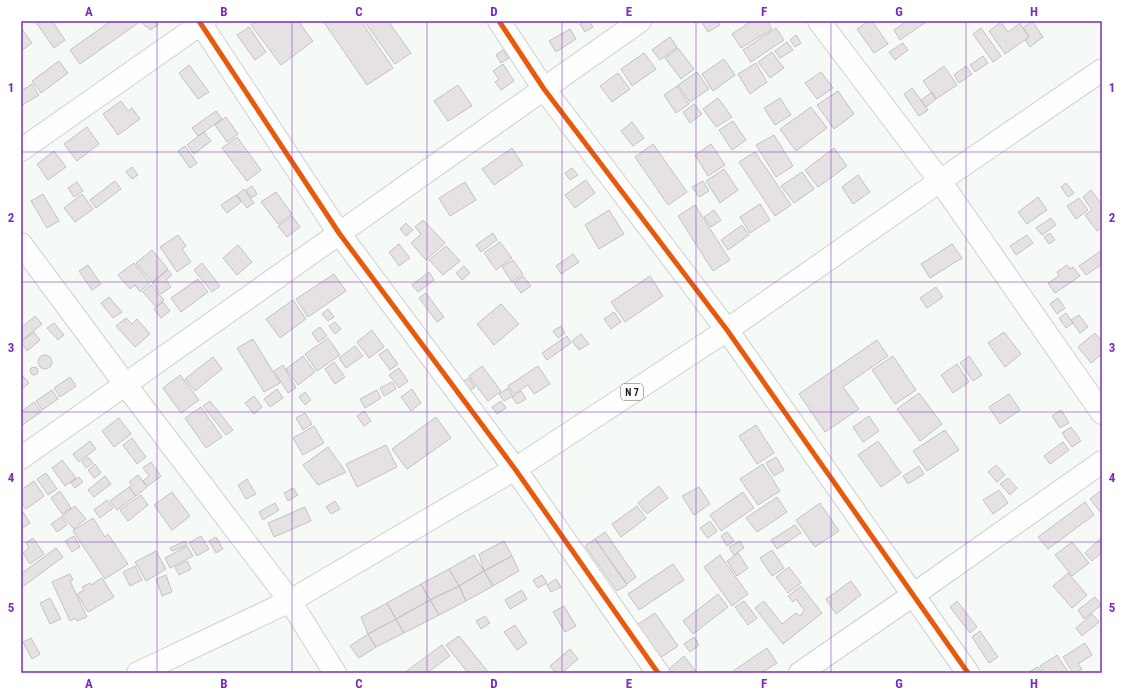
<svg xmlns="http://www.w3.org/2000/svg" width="1123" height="694" font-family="'Roboto Condensed',sans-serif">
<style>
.building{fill:#e6e2e4;stroke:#c2c2c2}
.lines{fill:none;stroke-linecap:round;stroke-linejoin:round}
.minor-casing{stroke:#cdd1cd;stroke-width:24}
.highway-casing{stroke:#cdd1cd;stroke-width:24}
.minor{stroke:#fefefe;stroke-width:22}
.highway{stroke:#fefefe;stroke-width:22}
.cycleway-casing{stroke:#fff;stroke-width:8}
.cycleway{stroke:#e8590c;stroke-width:5}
.grid{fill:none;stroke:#7b2cbf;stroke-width:1;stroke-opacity:0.55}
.labels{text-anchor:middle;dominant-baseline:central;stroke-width:3;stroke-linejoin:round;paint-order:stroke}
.shield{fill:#fff;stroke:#5f625f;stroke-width:1}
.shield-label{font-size:10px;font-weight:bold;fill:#1b1e1b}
.neatline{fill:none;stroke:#7b2cbf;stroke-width:1.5}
.grid-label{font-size:13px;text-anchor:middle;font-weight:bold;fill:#7b2cbf}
</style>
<rect width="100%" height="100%" fill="#f6faf6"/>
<path class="building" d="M35 21H52L65 40 54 48Z
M111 21H141L80 64 70 50Z
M141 21H156L158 25 150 30 147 26 146 27Z
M257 21H298L313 41 281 65 251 25Z
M323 21H361L393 68 367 85Z
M364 21H388L411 53 395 64Z
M584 21H589L593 27 585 32 580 24Z
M701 21H718L720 25 708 32Z
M752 21H767L772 29 741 48 732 34Z
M869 21H872L888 44 874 53 857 29Z
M907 21H925L926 22 900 40 894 30Z
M1032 21 1043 37 1030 47 1025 40 1029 37 1023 28Z
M1001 22 1008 32 1020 23 1029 37 1005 54 989 31Z
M249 27 266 52 255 60 237 35Z
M21 28 32 43 21 51Z
M776 28 784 40 751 62 743 50Z
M981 28 1001 56 993 62 973 34Z
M570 29 576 39 556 52 549 41Z
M796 35 801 43 795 47 790 40Z
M670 37 677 47 660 60 652 50Z
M787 42 793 50 780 58 775 51Z
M903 43 908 50 895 60 889 52Z
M678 48 694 69 681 79 665 58Z
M503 50 509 58 501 63 496 55Z
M772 52 784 68 770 78 758 62Z
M644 53 656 69 632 86 621 69Z
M983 56 988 63 975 72 970 65Z
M724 59 735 75 713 91 702 74Z
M59 61 68 73 41 93 32 81Z
M756 63 767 82 750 94 738 74Z
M503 64 514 81 501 90 495 82 499 79 493 71Z
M189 65 209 92 198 99 179 73Z
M944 66 957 85 936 99 923 81Z
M966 66 972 74 959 83 954 75Z
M697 72 709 89 690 102 678 85Z
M821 72 833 88 817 99 805 83Z
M618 73 630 89 612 102 600 86Z
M32 84 39 95 21 106V91Z
M458 85 472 106 448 121 434 101Z
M677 86 689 104 676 113 664 95Z
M912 88 928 110 919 116 904 94Z
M838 91 854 114 834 129 817 105Z
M932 92 936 99 926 107 921 100Z
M718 98 732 117 716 127 703 109Z
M780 98 791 115 775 125 764 108Z
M121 101 128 111 132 108 140 119 118 135 103 114Z
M694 104 702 114 690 123 683 112Z
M811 107 827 128 796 151 780 129Z
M216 111 222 119 198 136 192 128Z
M226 117 238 134 227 142 215 125Z
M733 121 746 140 732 150 719 130Z
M632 122 644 138 633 146 621 131Z
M87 127 99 144 77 161 64 144Z
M204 132 211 141 194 154 187 145Z
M774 135 793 166 776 177 756 145Z
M237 137 261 170 247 181 222 148Z
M653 144 687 192 668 205 635 157Z
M711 144 725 165 708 176 695 155Z
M185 146 197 163 190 168 178 151Z
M512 148 523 165 494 185 482 169Z
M834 148 847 166 818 187 805 170Z
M54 151 66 167 48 180 37 164Z
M755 152 791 205 775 216 739 162Z
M132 167 138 175 132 179 126 172Z
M572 168 578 175 570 180 565 173Z
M724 169 738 190 720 203 706 181Z
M802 172 814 189 794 203 781 186Z
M858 175 870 192 853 204 842 187Z
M586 180 595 193 575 208 565 195Z
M115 181 121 189 96 208 90 200Z
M703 181 709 191 699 197 692 187Z
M77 182 83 191 74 197 68 188Z
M465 182 476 200 450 216 439 198Z
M1066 183 1074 193 1068 197 1061 187Z
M252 186 257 194 251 198 246 190Z
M244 189 254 203 247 208 237 195Z
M1091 190 1102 205V227L1097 231 1085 215 1092 210 1083 197Z
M276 192 292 214 278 224 261 202Z
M43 194 59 221 47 228 31 201Z
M82 194 93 209 75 222 64 208Z
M236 195 241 202 227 213 221 205Z
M1038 197 1047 210 1027 224 1018 212Z
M1079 198 1088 210 1076 219 1067 206Z
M760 204 770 220 750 233 740 217Z
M695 205 730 260 713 271 678 216Z
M609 210 624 234 599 249 585 225Z
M714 210 721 220 711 227 704 217Z
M292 216 300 227 287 237 278 226Z
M1051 218 1056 225 1042 235 1036 228Z
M423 220 445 243 426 260 411 243 421 234 415 227Z
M406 223 413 230 406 236 400 229Z
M742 225 749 235 728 250 721 240Z
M493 233 497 240 481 252 476 245Z
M1050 233 1055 240 1049 244 1044 237Z
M178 235 186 246 182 249 191 262 177 272 160 247Z
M1027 235 1033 243 1016 255 1010 246Z
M500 242 512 258 496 270 484 253Z
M399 244 410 258 399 266 389 252Z
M952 244 962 258 930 278 921 264Z
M238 245 252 262 237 275 223 258Z
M446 246 460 261 443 275 429 260Z
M152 250 168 269 152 282 136 263Z
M1102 250V264L1086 275 1079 266Z
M573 254 579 262 561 274 556 266Z
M513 260 523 274 512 282 502 267Z
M134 263 150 283 140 292 135 285 130 289 118 275Z
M202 263 220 286 212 292 194 270Z
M88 265 101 284 92 290 79 271Z
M1067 265 1070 269 1073 267 1080 276 1055 293 1048 283 1059 276 1057 272Z
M464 266 470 273 462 280 456 273Z
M168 270 172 275 166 280 171 287 161 294 152 283Z
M429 272 434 280 418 292 412 285Z
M334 274 346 291 308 317 296 299Z
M523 276 531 286 521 293 514 283Z
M650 276 663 296 625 322 611 302Z
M198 279 208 292 181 312 171 298Z
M151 285 164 300 156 307 143 292Z
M936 287 943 297 927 308 920 298Z
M426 293 444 317 437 322 419 298Z
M109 297 122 312 113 318 101 303Z
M1058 298 1065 308 1057 314 1050 304Z
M293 300 306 319 280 338 266 319Z
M163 302 170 311 161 318 154 309Z
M501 304 519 324 494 345 477 324Z
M328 309 334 317 328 321 322 314Z
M614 312 621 322 611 329 604 319Z
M1066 313 1073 323 1066 328 1059 318Z
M1079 315 1088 327 1080 333 1071 320Z
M35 316 42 324 21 341V328Z
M126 318 132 324 137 319 150 334 135 347 116 326Z
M335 322 341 329 335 334 329 326Z
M54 323 64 335 58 340 47 328Z
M561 326 565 333 558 338 553 331Z
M320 327 327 336 318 342 312 333Z
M372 330 384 347 369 358 357 342Z
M34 332 40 340 27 351 21 342Z
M1004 332 1021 354 1005 367 988 343Z
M1095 333 1102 342V354L1091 363 1078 347Z
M581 334 589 344 579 350 572 341Z
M567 336 571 343 547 360 542 353Z
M328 338 340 355 317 371 305 354Z
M253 339 280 383 264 392 237 348Z
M877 340 888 356 843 387 859 409 825 432 799 394Z
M355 346 363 356 346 368 339 358Z
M387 349 398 364 390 370 379 355Z
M38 362a7 7 0 1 1 14 0a7 7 0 1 1-14 0Z
M303 356 315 372 298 385 286 369Z
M893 356 916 390 895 404 872 370Z
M969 356 982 375 973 381 960 363Z
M213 357 222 369 195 391 185 379Z
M334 362 345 377 335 384 325 369Z
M957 364 969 382 953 393 941 375Z
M283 365 296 388 288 393 274 371Z
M482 366 501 391 488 401 469 376Z
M538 366 550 384 534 394 528 385 514 394 508 386Z
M30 371a4 4 0 1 1 8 0a4 4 0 1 1-8 0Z
M399 368 408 381 399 388 389 375Z
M180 375 199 400 181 413 163 388Z
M23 376 29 383 21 390V377Z
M70 377 76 386 60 397 54 388Z
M469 378 475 387 467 392 461 383Z
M392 382 396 389 384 396 380 388Z
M508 388 513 396 504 401 499 394Z
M277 389 283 398 270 407 264 399Z
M412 389 421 403 411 411 401 397Z
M52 390 58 399 42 410 36 401Z
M377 390 381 398 365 408 360 399Z
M521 391 526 399 517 404 512 397Z
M305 392 311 400 305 405 299 397Z
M919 393 942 424 920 441 897 409Z
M1009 394 1020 410 1000 424 989 407Z
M254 396 262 407 254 414 245 403Z
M210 401 233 430 226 435 203 406Z
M501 401 506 408 497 414 492 407Z
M34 402 41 412 21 426V412Z
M201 407 222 437 206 448 185 418Z
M1061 410 1069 423 1060 428 1052 416Z
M364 411 371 421 364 426 357 416Z
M305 413 312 424 303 430 296 418Z
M869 416 879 431 863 442 853 427Z
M436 417 451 438 407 469 392 449Z
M119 418 131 434 114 447 102 431Z
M756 425 774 453 757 464 739 436Z
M314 426 324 443 303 455 293 438Z
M1071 427 1081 441 1072 447 1062 433Z
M945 430 959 450 927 471 913 451Z
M132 438 146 457 137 464 123 445Z
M90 441 96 449 79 462 73 454Z
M878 441 901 473 881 487 858 455Z
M1063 442 1069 450 1050 464 1044 456Z
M386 445 397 467 357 487 346 464Z
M328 447 346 472 318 485 303 465Z
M88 457 93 463 86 468 82 462Z
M776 457 784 470 774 476 766 463Z
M62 460 76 478 65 486 52 468Z
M151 462 161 476 148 486 143 481 149 476 143 468Z
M95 464 101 473 94 478 88 470Z
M763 464 780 491 758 505 740 479Z
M996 465 1005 475 997 482 988 472Z
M919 466 924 474 908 484 903 476Z
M46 473 57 489 48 495 37 479Z
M138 475 147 487 136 496 129 487 132 485 129 482Z
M105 476 111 484 94 497 88 490Z
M79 477 83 482 75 488 71 483Z
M1008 478 1017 488 1010 495 1000 484Z
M247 479 256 494 246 499 238 485Z
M34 481 44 496 26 509 21 502V490Z
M659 486 668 498 647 514 638 503Z
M129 487 136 496 117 510 110 501Z
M699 487 710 504 694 515 682 496Z
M293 488 298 495 288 501 284 493Z
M999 490 1008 503 993 514 983 500Z
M1102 490V514L1090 499Z
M60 491 71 508 62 514 51 498Z
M172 492 190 516 172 530 154 505Z
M743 492 754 508 721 531 710 515Z
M141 495 148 505 128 521 120 510Z
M777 497 787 512 757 532 746 518Z
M107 500 113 508 100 518 94 510Z
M335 501 340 509 331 514 326 507Z
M1085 502 1094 515 1048 549 1038 537Z
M275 503 279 510 263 520 259 512Z
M820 503 839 531 815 547 796 520Z
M75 506 86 519 74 529 62 516Z
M637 506 646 518 621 537 612 524Z
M305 507 311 521 274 537 268 523Z
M23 512 30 523 21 529V513Z
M61 517 67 525 57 532 51 524Z
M93 518 105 537 108 534 128 564 105 579 73 531Z
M710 521 717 531 708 538 700 528Z
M795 525 801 533 777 549 771 540Z
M605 532 636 577 627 584 595 539Z
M727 532 734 541 727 546 721 536Z
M74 536 80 547 72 552 65 541Z
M201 536 209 549 197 556 189 543Z
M216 537 223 549 216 553 209 541Z
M1102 537V552L1092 561 1085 553Z
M33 538 44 554 30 564 23 553 29 548 26 543Z
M595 539 627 585 617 591 585 546Z
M185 541 187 545 172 551 170 548Z
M504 541 512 556 484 571 479 554Z
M740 541 744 548 734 555 729 547Z
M1072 542 1089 563 1072 576 1055 555Z
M187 546 193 556 170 568 165 558Z
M56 548 63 557 21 588V574Z
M772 550 784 568 772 576 760 558Z
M156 551 166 569 146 581 135 562Z
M738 553 748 568 737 576 727 561Z
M474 555 484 571 459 586 449 569Z
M720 555 748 594 732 606 704 567Z
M512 556 519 571 493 586 484 571Z
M187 561 191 569 179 575 175 567Z
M673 564 684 580 639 610 628 594Z
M135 566 142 580 130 586 123 572Z
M789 567 801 583 788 593 776 577Z
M449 569 459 586 430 600 421 584Z
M484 571 493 586 466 601 459 586Z
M1068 573 1087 595 1072 608 1053 586Z
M70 574 73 580 70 581 87 617 77 621 76 618 70 621 52 582Z
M166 575 172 592 162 596 156 579Z
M542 575 547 583 538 588 533 580Z
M102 578 114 597 88 612 77 594 84 590 82 587 90 583 91 585Z
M556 579 561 587 551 592 547 585Z
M851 581 861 595 836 614 826 599Z
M421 584 430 600 396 619 387 603Z
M459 586 466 601 439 615 430 600Z
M801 586 822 613 783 644 755 608 764 601 782 624 796 613 800 616 804 610 796 599 793 602 788 596Z
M522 590 527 599 510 609 505 600Z
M718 594 728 607 693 634 683 621Z
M1095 597 1101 605 1084 619 1078 610Z
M50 598 61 619 50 624 40 603Z
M430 600 439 615 404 633 396 619Z
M744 601 757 618 748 625 735 607Z
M957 601 977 627 970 633 950 607Z
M387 603 396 619 368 634 361 617Z
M564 606 576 626 565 632 553 612Z
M655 613 678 646 660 658 637 625Z
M1092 614 1099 622 1082 636 1076 628Z
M485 616 490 623 481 629 476 621Z
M396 619 404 633 376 647 368 634Z
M515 625 527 643 517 650 504 632Z
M980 631 998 657 989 663 972 637Z
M368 634 376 647 359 658 350 646Z
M459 636 489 673H468L446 645Z
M694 637 699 645 690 652 684 644Z
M31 638 40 654 32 659 23 642Z
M1085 643 1092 655 1078 664 1082 669 1076 673H1073L1063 657Z
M442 645 450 656 427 673H404Z
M767 648 777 663 761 673H734L733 671Z
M570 649 578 659 562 673H556L550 666Z
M1057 655 1069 673H1044L1040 666Z
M684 656 697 673H672L669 669Z
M1038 667 1042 673H1027Z"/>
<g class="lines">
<g class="minor-casing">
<path id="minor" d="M199 21 339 233 515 469 658 673
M499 21 544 89 727 330 968 673
M819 21 940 181 1102 413
M21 150 205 21
M21 244 125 384 290 601 335 673
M21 458 640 21
M800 673 913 595 1102 462"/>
</g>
<g class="highway-casing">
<path id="highway" d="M138 673 290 601 515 469 727 330 940 181 1102 70"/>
</g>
<use href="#minor" class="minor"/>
<use href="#highway" class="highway"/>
<g class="cycleway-casing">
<path id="cycleway" d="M199 21 339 233 515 469 658 673
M499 21 544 89 727 330 968 673"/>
</g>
<use href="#cycleway" class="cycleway"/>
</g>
<path class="grid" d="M157 21V673M292 21V673M427 21V673M562 21V673M696 21V673M831 21V673M966 21V673M21 152H1102M21 282H1102M21 412H1102M21 542H1102"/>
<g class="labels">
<rect class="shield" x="621" y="384" width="22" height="16" rx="3"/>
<g class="shield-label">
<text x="632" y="392">N 7</text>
</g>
</g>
<rect width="1123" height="694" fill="none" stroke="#ffffff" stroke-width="44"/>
<rect x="22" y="22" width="1079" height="650" class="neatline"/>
<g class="grid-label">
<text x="89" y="16">A</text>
<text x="224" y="16">B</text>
<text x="359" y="16">C</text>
<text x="494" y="16">D</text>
<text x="629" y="16">E</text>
<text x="764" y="16">F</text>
<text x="899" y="16">G</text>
<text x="1034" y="16">H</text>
<text x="11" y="92">1</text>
<text x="1112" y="92">1</text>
<text x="11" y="222">2</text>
<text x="1112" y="222">2</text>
<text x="11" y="352">3</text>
<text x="1112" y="352">3</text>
<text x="11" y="482">4</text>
<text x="1112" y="482">4</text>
<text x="11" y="612">5</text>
<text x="1112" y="612">5</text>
<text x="89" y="688">A</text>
<text x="224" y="688">B</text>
<text x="359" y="688">C</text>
<text x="494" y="688">D</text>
<text x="629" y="688">E</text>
<text x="764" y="688">F</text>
<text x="899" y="688">G</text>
<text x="1034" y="688">H</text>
</g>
</svg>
